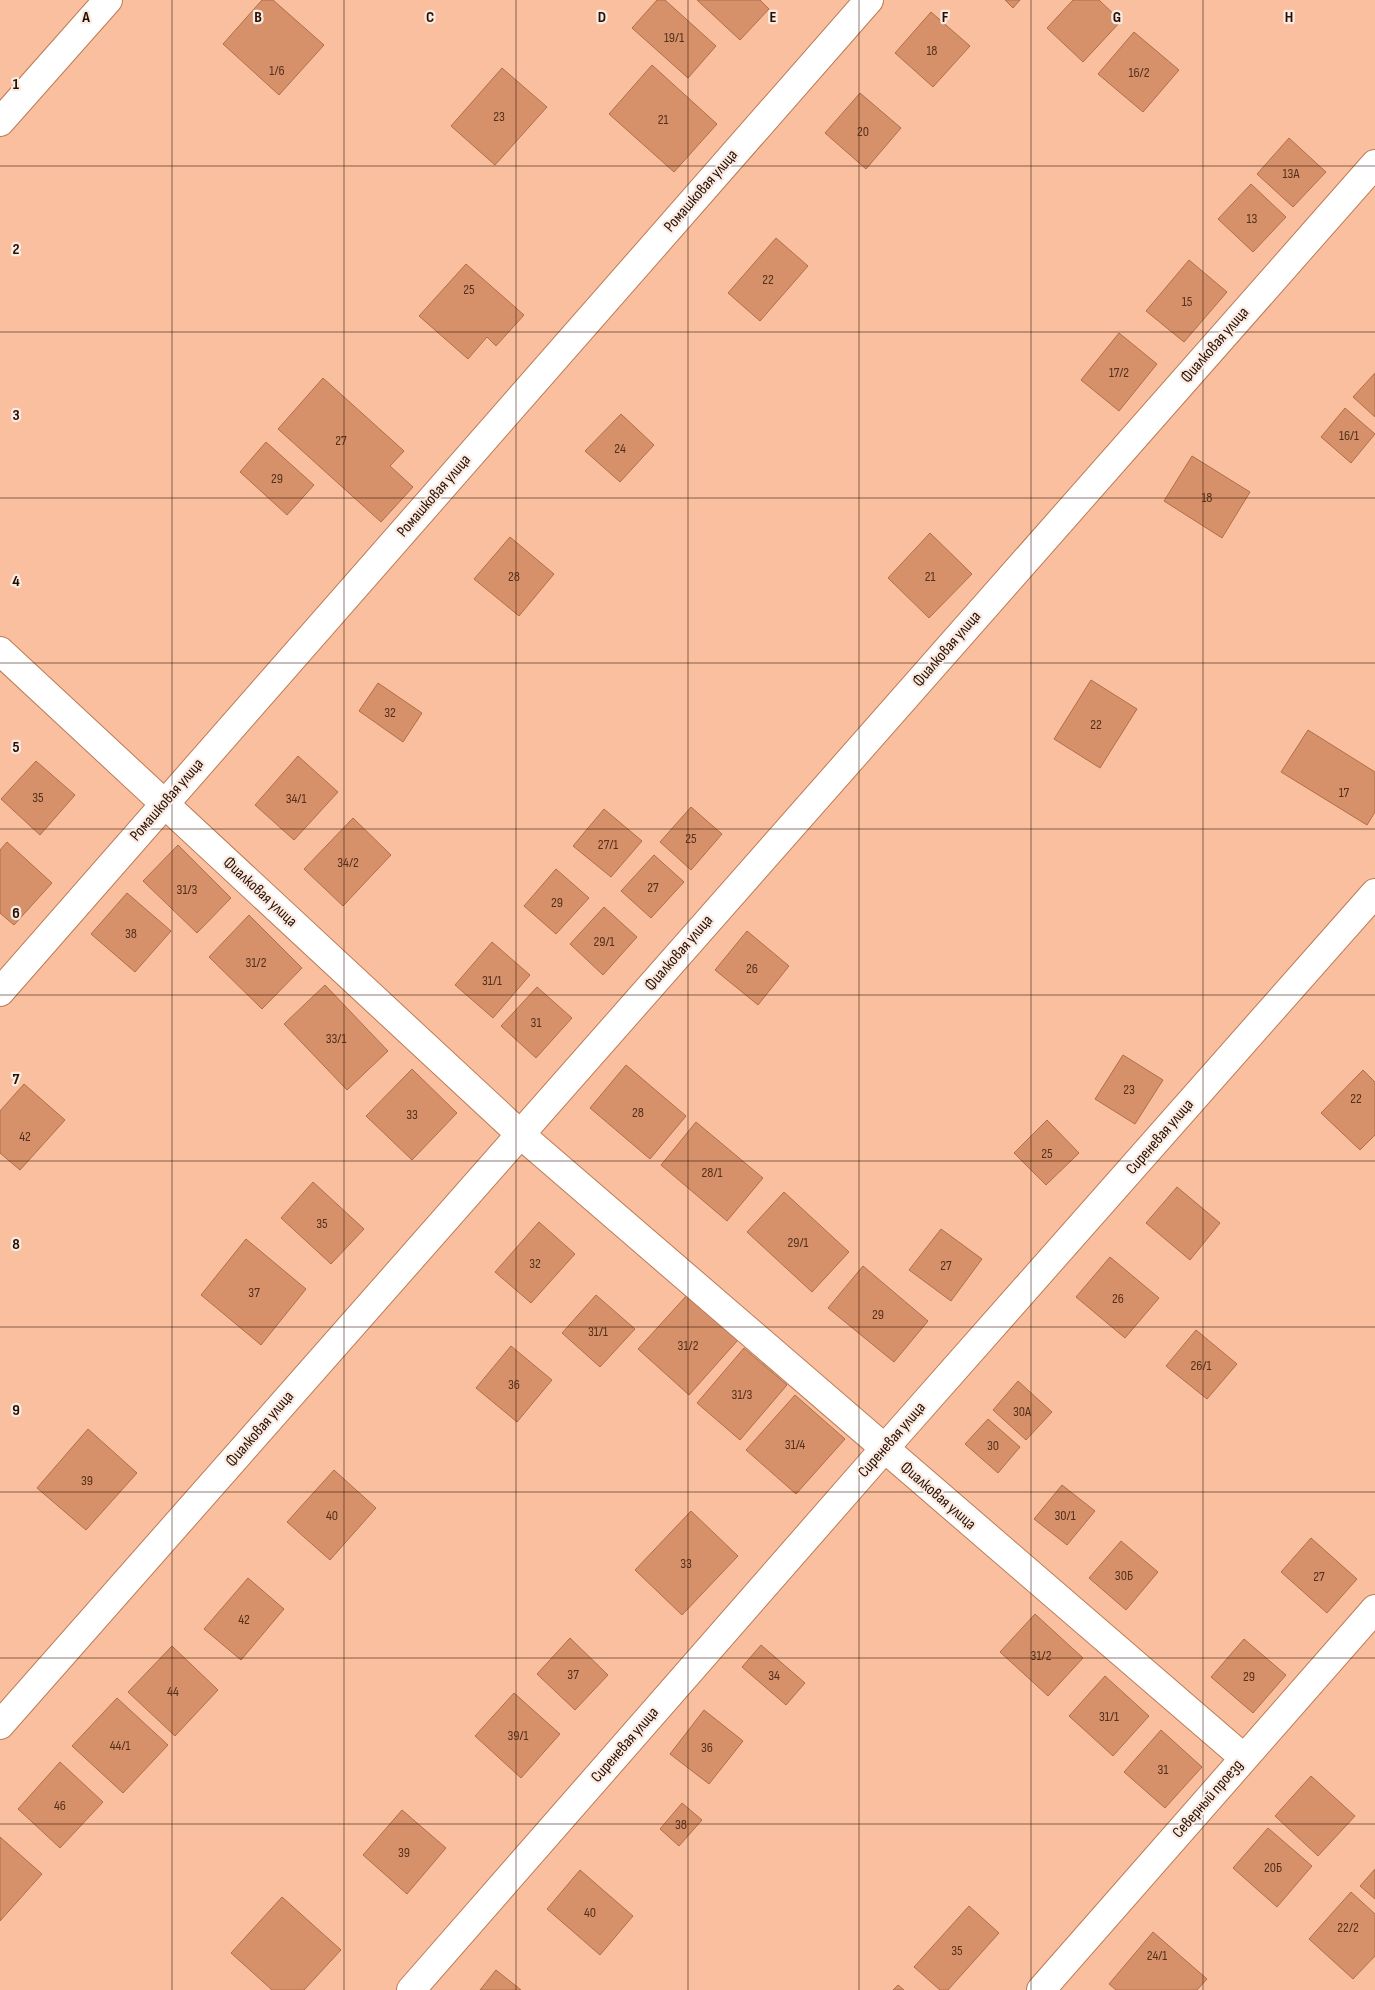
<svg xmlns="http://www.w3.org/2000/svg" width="1375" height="1990" font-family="'Sofia Sans Condensed',sans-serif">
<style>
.building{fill:#d7916a;stroke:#b06e48}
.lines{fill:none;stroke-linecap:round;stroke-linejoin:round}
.minor-casing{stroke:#be7b54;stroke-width:30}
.minor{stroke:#fff;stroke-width:28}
.grid{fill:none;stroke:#290f02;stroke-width:1;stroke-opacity:0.55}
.labels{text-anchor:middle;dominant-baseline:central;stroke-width:4.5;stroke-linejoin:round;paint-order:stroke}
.number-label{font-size:14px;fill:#54301c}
.street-label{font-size:16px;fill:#290f02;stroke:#faebe2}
.grid-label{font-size:16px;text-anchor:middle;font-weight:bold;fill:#290f02;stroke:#faebe2;stroke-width:4.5;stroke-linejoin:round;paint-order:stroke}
</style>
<rect width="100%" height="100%" fill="#f9bf9f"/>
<path class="building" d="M262 0H273L324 45 279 95 223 44Z
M657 0H665L716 46 688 78 632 28Z
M697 0H760L769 9 740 40Z
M1005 0H1020L1013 8Z
M1073 0H1099L1121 21 1083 62 1047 28Z
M931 12 970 46 933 87 895 53Z
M1134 32 1179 70 1143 112 1098 74Z
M652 65 717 124 674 172 609 114Z
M502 68 547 107 495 165 451 126Z
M860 93 901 128 866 169 825 133Z
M1289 138 1326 172 1293 207 1257 174Z
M1251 184 1286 217 1253 252 1218 219Z
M776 238 808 266 760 321 728 293Z
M1189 260 1227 292 1184 342 1146 311Z
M466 264 524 315 496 346 487 337 468 359 419 316Z
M1119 333 1157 364 1119 411 1081 380Z
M1375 373V417L1353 397Z
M323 378 404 451 390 466 413 487 381 522 278 429Z
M1345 408 1375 434 1351 463 1321 437Z
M621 414 654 445 620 482 585 451Z
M266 442 314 485 287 515 240 472Z
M1192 456 1250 492 1222 538 1164 501Z
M930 533 972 574 929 618 888 578Z
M510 537 554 574 519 616 474 579Z
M1091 680 1137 709 1100 768 1054 739Z
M378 683 422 713 403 742 359 711Z
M1308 730 1375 772V812L1367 825 1281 772Z
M298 756 338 792 294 840 255 805Z
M36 761 75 795 40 835 1 799Z
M691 807 722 834 691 870 660 842Z
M604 809 642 841 611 877 573 846Z
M353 818 391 855 343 906 304 869Z
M7 842 52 883 14 925 0 913V850Z
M178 845 231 898 197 933 143 881Z
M654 855 684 882 651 918 621 891Z
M556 869 589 898 556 934 524 906Z
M127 893 171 931 135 972 91 934Z
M604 907 637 937 603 975 570 944Z
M249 915 302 968 262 1009 209 957Z
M747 931 789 966 758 1005 715 970Z
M492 942 530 975 493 1018 455 985Z
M325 985 388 1051 347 1090 284 1024Z
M537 987 572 1018 536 1058 501 1026Z
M1123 1055 1163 1080 1135 1124 1095 1099Z
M626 1065 686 1116 650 1159 590 1108Z
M412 1069 457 1113 412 1160 366 1116Z
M1363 1070 1375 1082V1135L1360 1150 1321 1113Z
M24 1084 65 1120 20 1170 0 1153V1111Z
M1047 1120 1079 1153 1046 1185 1014 1153Z
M696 1122 763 1178 727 1221 661 1165Z
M313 1182 364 1229 331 1264 281 1218Z
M1177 1187 1220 1223 1190 1260 1146 1223Z
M784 1192 849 1252 812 1292 747 1232Z
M539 1222 575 1254 531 1303 495 1272Z
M941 1229 982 1259 951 1301 909 1270Z
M246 1239 306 1289 261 1345 201 1295Z
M1110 1257 1159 1298 1125 1338 1076 1297Z
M863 1266 928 1321 894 1362 828 1308Z
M688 1294 738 1340 689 1395 638 1349Z
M596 1295 635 1329 600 1367 562 1333Z
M1196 1330 1237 1364 1207 1399 1166 1366Z
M511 1346 552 1380 517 1422 476 1388Z
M744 1348 787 1385 740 1440 697 1403Z
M1018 1381 1052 1412 1026 1440 993 1410Z
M795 1395 845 1439 796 1494 746 1450Z
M988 1419 1020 1447 998 1473 965 1444Z
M88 1429 137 1473 86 1530 37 1488Z
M334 1470 376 1508 330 1560 287 1522Z
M1062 1485 1095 1511 1067 1545 1034 1519Z
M691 1511 738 1556 682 1615 635 1570Z
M1311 1538 1357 1579 1327 1613 1281 1572Z
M1121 1541 1158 1572 1126 1610 1089 1578Z
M248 1578 284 1609 241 1660 204 1629Z
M1035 1614 1083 1658 1048 1696 1000 1652Z
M570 1638 608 1675 575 1710 537 1674Z
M1244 1639 1286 1675 1253 1713 1211 1677Z
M761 1645 805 1683 786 1705 742 1667Z
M172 1646 218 1690 175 1736 128 1692Z
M1105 1676 1149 1716 1113 1756 1069 1716Z
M514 1693 560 1734 521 1778 475 1736Z
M117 1698 168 1745 123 1793 72 1746Z
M704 1710 743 1741 709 1784 670 1754Z
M1161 1730 1202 1767 1165 1808 1124 1772Z
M60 1762 103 1802 60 1848 18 1809Z
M1311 1776 1355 1816 1318 1856 1275 1816Z
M682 1803 702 1820 679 1846 660 1829Z
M402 1810 446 1848 407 1894 363 1855Z
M1268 1828 1312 1866 1277 1907 1233 1868Z
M0 1837 42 1874 0 1921Z
M1375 1869V1899L1360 1886Z
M580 1870 633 1916 600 1955 547 1909Z
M1351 1892 1375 1914V1956L1353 1979 1309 1939Z
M282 1897 341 1950 304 1990H272L231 1953Z
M969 1906 999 1933 948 1990H940L914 1967Z
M1153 1932 1207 1979 1197 1990H1116L1109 1984Z
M496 1970 521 1990H480Z
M898 1985 904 1990H893Z"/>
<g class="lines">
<g class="minor-casing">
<path id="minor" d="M0 122 108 0
M0 651 520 1134 1244 1758
M0 992 869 0
M0 1725 1375 164
M411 1990 884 1449 1375 893
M1041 1990 1375 1609"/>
</g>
<use href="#minor" class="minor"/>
</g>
<path class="grid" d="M172 0V1990M344 0V1990M516 0V1990M688 0V1990M859 0V1990M1031 0V1990M1203 0V1990M0 166H1375M0 332H1375M0 498H1375M0 663H1375M0 829H1375M0 995H1375M0 1161H1375M0 1327H1375M0 1492H1375M0 1658H1375M0 1824H1375"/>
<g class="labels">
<g class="number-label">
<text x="674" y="37">19/1</text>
<text x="932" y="50">18</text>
<text x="277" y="70">1/6</text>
<text x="1139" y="72">16/2</text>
<text x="499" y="116">23</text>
<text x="663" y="119">21</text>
<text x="863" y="131">20</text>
<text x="1291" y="173">13А</text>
<text x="1252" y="218">13</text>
<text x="768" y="279">22</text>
<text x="469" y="289">25</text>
<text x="1187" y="301">15</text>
<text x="1119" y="372">17/2</text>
<text x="1349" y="435">16/1</text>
<text x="341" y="440">27</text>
<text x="620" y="448">24</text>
<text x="277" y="478">29</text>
<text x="1207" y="497">18</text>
<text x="514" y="576">28</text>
<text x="930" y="576">21</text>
<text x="390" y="712">32</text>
<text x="1096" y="724">22</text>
<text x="1344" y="792">17</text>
<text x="38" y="797">35</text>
<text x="296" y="798">34/1</text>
<text x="691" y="838">25</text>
<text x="608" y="844">27/1</text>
<text x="348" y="862">34/2</text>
<text x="653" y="887">27</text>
<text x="187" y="889">31/3</text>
<text x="557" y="902">29</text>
<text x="131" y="933">38</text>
<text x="604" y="941">29/1</text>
<text x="256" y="962">31/2</text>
<text x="752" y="968">26</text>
<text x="492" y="980">31/1</text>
<text x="536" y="1022">31</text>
<text x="336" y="1038">33/1</text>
<text x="1129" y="1089">23</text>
<text x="1356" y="1098">22</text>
<text x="638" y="1112">28</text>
<text x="412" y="1114">33</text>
<text x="25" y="1136">42</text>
<text x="1047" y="1153">25</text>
<text x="712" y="1172">28/1</text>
<text x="322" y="1223">35</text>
<text x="798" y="1242">29/1</text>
<text x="535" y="1263">32</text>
<text x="946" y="1265">27</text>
<text x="254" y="1292">37</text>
<text x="1118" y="1298">26</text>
<text x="878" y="1314">29</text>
<text x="598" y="1331">31/1</text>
<text x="688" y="1345">31/2</text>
<text x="1201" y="1365">26/1</text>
<text x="514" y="1384">36</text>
<text x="742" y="1394">31/3</text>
<text x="1022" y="1411">30А</text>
<text x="795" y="1444">31/4</text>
<text x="993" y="1445">30</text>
<text x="87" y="1480">39</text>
<text x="332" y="1515">40</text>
<text x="1065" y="1515">30/1</text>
<text x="686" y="1563">33</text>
<text x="1124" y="1575">30Б</text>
<text x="1319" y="1576">27</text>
<text x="244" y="1619">42</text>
<text x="1041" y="1655">31/2</text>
<text x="573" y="1674">37</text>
<text x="774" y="1675">34</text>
<text x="1249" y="1676">29</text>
<text x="173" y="1691">44</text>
<text x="1109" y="1716">31/1</text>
<text x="518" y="1735">39/1</text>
<text x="120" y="1745">44/1</text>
<text x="707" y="1747">36</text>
<text x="1163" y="1769">31</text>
<text x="60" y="1805">46</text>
<text x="681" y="1824">38</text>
<text x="404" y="1852">39</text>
<text x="1273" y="1867">20Б</text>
<text x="590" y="1912">40</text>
<text x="1348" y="1927">22/2</text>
<text x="957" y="1950">35</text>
<text x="1157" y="1955">24/1</text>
</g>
<g class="street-label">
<text transform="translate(701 191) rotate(-49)">Ромашковая улица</text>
<text transform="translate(1215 345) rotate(-49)">Фиалковая улица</text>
<text transform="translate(434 496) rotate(-49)">Ромашковая улица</text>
<text transform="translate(947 649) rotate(-49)">Фиалковая улица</text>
<text transform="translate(167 800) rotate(-49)">Ромашковая улица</text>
<text transform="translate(260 892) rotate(43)">Фиалковая улица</text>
<text transform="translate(679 953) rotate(-49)">Фиалковая улица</text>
<text transform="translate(1160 1137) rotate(-49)">Сиреневая улица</text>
<text transform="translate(260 1429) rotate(-49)">Фиалковая улица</text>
<text transform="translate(892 1440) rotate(-49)">Сиреневая улица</text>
<text transform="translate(938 1496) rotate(41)">Фиалковая улица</text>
<text transform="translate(625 1745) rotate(-49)">Сиреневая улица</text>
<text transform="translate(1208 1799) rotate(-49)">Северный проезд</text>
</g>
</g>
<g class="grid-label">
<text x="86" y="22">A</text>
<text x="258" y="22">B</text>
<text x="430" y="22">C</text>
<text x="602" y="22">D</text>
<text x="773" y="22">E</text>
<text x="945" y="22">F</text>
<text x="1117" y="22">G</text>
<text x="1289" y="22">H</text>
<text x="16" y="89">1</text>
<text x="16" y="254">2</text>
<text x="16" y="420">3</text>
<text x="16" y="586">4</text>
<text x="16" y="752">5</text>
<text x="16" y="918">6</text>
<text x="16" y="1084">7</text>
<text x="16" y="1249">8</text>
<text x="16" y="1415">9</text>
</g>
</svg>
